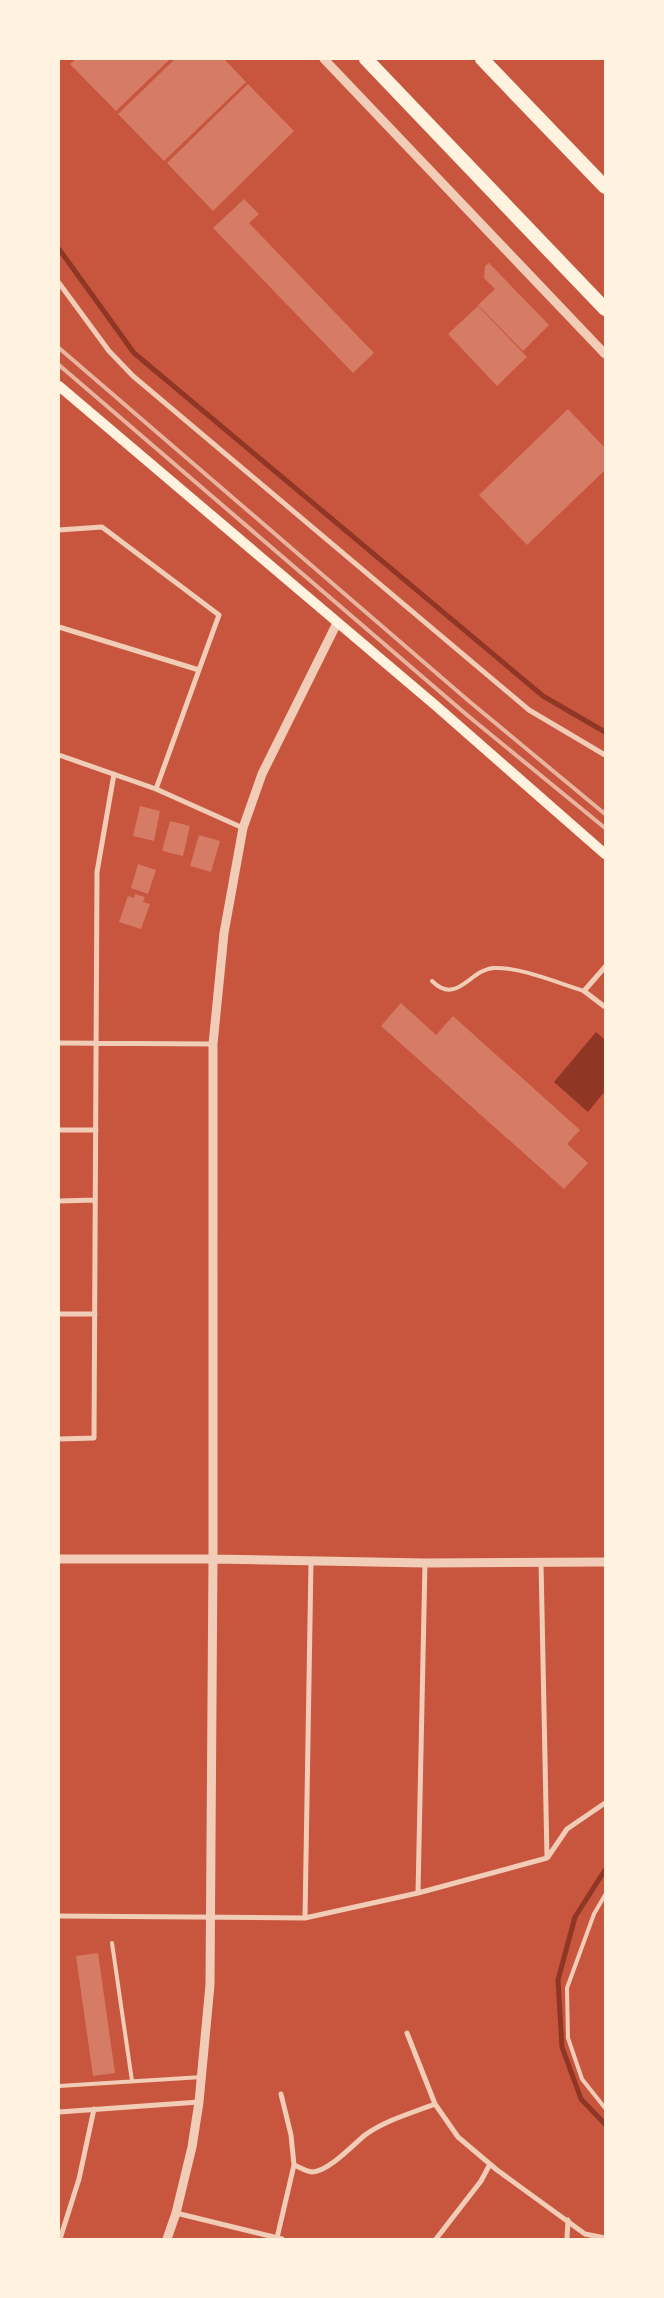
<svg xmlns="http://www.w3.org/2000/svg" width="664" height="2298" font-family="Manrope,sans-serif">
<style>
.water{fill:#8f3625}
.lines{fill:none;stroke-linecap:round;stroke-linejoin:round}
.stream{stroke:#8f3625;stroke-width:5}
.building{fill:#d67c66}
.service{stroke:#f1ccb7;stroke-width:4}
.minor{stroke:#f1ccb7;stroke-width:5}
.tertiary{stroke:#f1ccb7;stroke-width:9}
.secondary{stroke:#fff3e0;stroke-width:10}
.trunk{stroke:#fff3e0;stroke-width:14}
.rail{stroke:#e9b49f;stroke-width:4}
</style>
<rect width="100%" height="100%" fill="#c8553d"/>
<path class="water" d="M596 1032 605 1040V1091L588 1112 554 1082Z"/>
<g class="lines">
<path class="stream" d="M59 249 134 353 543 696 605 732
M605 1870 575 1917 558 1980 562 2047 581 2099 605 2124"/>
</g>
<path class="building" d="M76 59H170L116 111 70 64Z
M175 59H224L246 82 164 161 118 114Z
M248 84 294 131 213 211 167 163Z
M244 199 259 214 249 223 374 353 353 373 213 228Z
M489 263 549 325 523 351 478 305 495 289 484 278 485 266Z
M478 306 527 357 497 386 448 334Z
M568 409 605 448V470L527 545 479 495Z
M140 806 160 811 154 841 133 836Z
M170 821 190 826 183 856 162 851Z
M199 835 220 841 211 872 190 866Z
M138 864 156 870 148 894 131 888Z
M135 894 145 897 143 902 150 904 141 929 119 922 128 896 134 898Z
M401 1003 436 1035 453 1016 580 1130 567 1144 588 1163 564 1189 381 1026Z
M98 1953 115 2073 93 2076 76 1956Z"/>
<g class="lines">
<path class="service" d="M432 981C457 1006 470 969 494 968 521 967 558 983 584 991
M605 1895 594 1914 567 1988 568 2038 582 2079 605 2108
M112 1943 132 2081
M59 2086 202 2077"/>
<path class="minor" d="M59 283 109 351 133 376 529 710 605 755
M59 530 102 527 219 615 199 670 59 627
M59 755 156 789 243 828
M156 789 199 670
M605 967 584 991 605 1007
M59 1043 213 1044
M59 1130H96
M59 1201 95 1200
M59 1314H95
M59 1439 94 1438 97 872 114 774
M548 1857 567 1829 605 1803
M418 1893 425 1563
M59 1916 305 1918 418 1893 547 1858 541 1562
M305 1918 311 1562
M407 2033 435 2104 458 2137 497 2170 585 2234 605 2238
M59 2112 199 2102
M294 2165C299 2167 306 2171 312 2172 328 2172 353 2145 365 2135 386 2120 412 2113 435 2104
M176 2213 282 2239
M277 2238 294 2165 291 2135 281 2094
M60 2239 79 2179 94 2109
M436 2239 481 2181 490 2164
M567 2239 568 2220"/>
<path class="tertiary" d="M324 59 605 354
M59 1559H213L425 1563 605 1562
M167 2239 176 2213 192 2147 199 2102 210 1985 213 1559V1044L224 933 243 828 262 774 337 623"/>
<path class="secondary" d="M59 386 435 705 605 854"/>
<path class="trunk" d="M366 59 605 309
M482 59 605 187"/>
<path class="rail" d="M59 348 470 702 605 814
M59 365 467 715 605 828"/>
</g>
<rect width="664" height="2298" fill="none" stroke="#fff3e0" stroke-width="120"/>
</svg>
